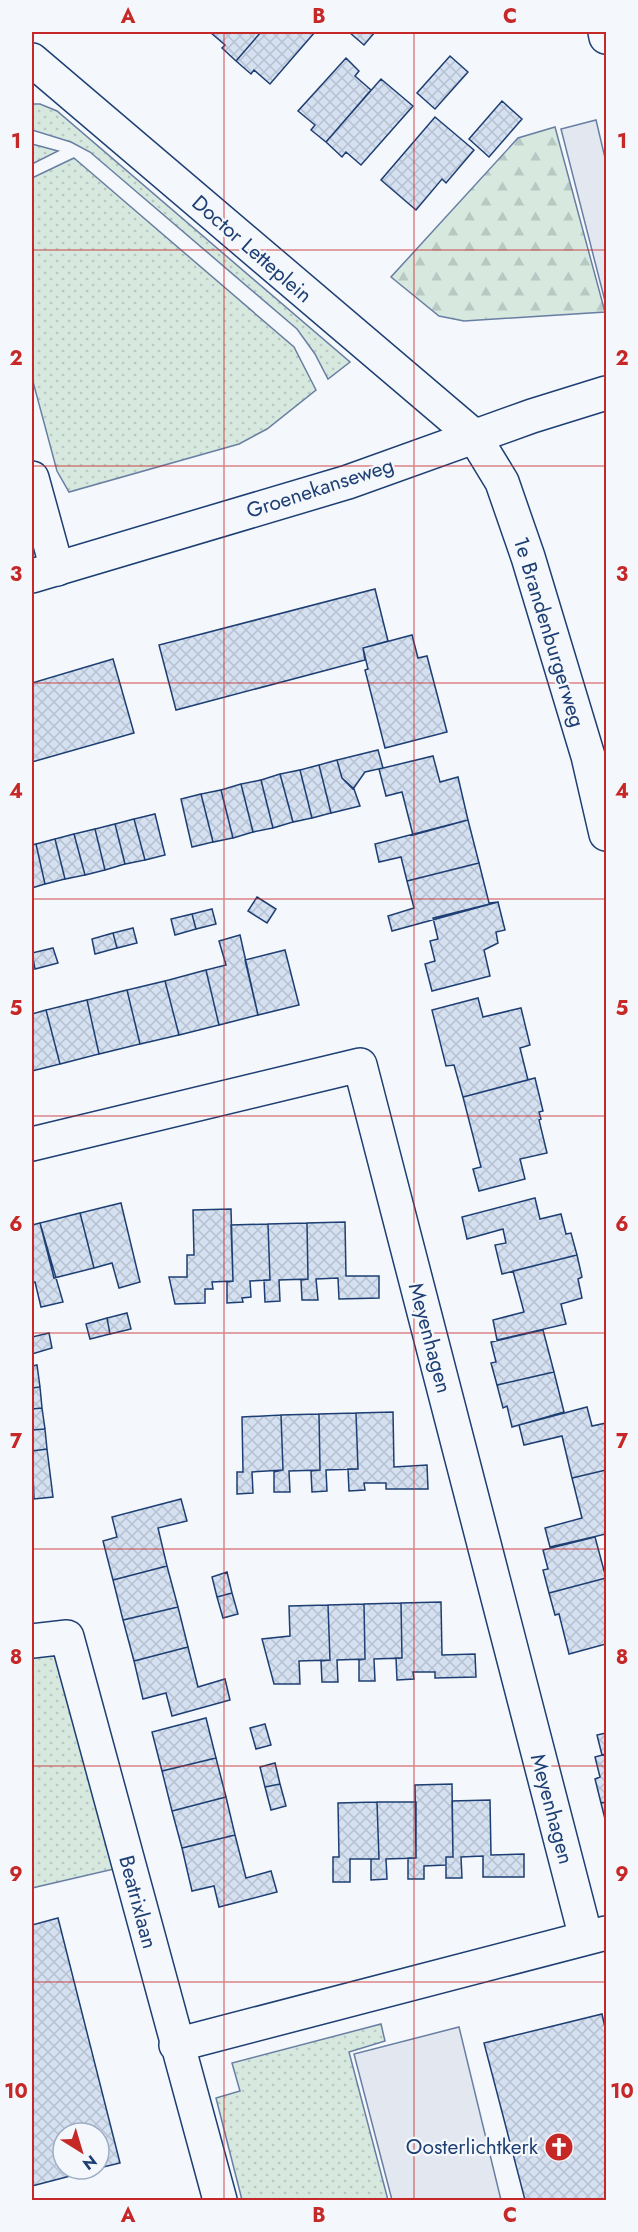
<svg xmlns="http://www.w3.org/2000/svg" width="638" height="2232" font-family="Jost,sans-serif">
<style>
.grass{fill:url(#grass-dots);stroke:#687fa3;stroke-width:1.5}
.forest{fill:url(#forest-firs);stroke:#687fa3;stroke-width:1.5}
.parking{fill:#e3e8f0;stroke:#687fa3;stroke-width:1.5}
.building{fill:url(#building-cross-hatch);stroke:#1d3f73;stroke-width:1.5}
.lines{fill:none;stroke-linecap:round;stroke-linejoin:round}
.minor-casing{stroke:#1d3f73;stroke-width:36}
.tertiary-casing{stroke:#1d3f73;stroke-width:36}
.secondary-casing{stroke:#1d3f73;stroke-width:36}
.minor{stroke:#f4f7fb;stroke-width:33}
.tertiary{stroke:#f4f7fb;stroke-width:33}
.secondary{stroke:#f4f7fb;stroke-width:33}
.grid{fill:none;stroke:#c62828;stroke-width:1.5;stroke-opacity:0.55}
.labels{text-anchor:middle;dominant-baseline:central;stroke-width:4.5;stroke-linejoin:round;paint-order:stroke}
.street-label{font-size:21px;fill:#1d3f73;stroke:#f4f7fb}
.poi-label{font-size:21px;fill:#1d3f73;stroke:#f4f7fb;text-anchor:end}
.neatline{fill:none;stroke:#c62828;stroke-width:2}
.grid-label{font-size:20px;text-anchor:middle;font-weight:bold;fill:#c62828}
</style>
<defs>
<pattern id="grass-dots" width="8" height="8" patternUnits="userSpaceOnUse" patternTransform="scale(1.5)"><rect width="8" height="8" fill="#d7e8df"/><path d="M2 2h.1M6 6h.1" fill="none" stroke="#b8c8c3" stroke-width="1.8" stroke-linecap="round"/></pattern>
<pattern id="forest-firs" width="22" height="20" patternUnits="userSpaceOnUse" patternTransform="scale(1.5)"><rect width="22" height="20" fill="#d7e8df"/><path d="M5 1l3.5 6h-7zM16 11l3.5 6h-7z" fill="#b8c8c3"/></pattern>
<pattern id="building-cross-hatch" width="8" height="8" patternUnits="userSpaceOnUse" patternTransform="scale(1.5)"><rect width="8" height="8" fill="#d5e0f0"/><path d="M0 0l8 8M0 8l8-8" fill="none" stroke="#b6c1d1"/></pattern>
</defs>
<rect width="100%" height="100%" fill="#f4f7fb"/>
<path class="grass" d="M32 104H40L57 111 350 362 328 379 315 354 297 329 90 152 71 142 32 130Z
M32 144 58 151 32 164Z
M74 158 294 347 316 390 267 429 239 444 69 492 57 471 32 378V178Z
M55 1646 114 1869 32 1888V1647Z
M381 2024 385 2041 349 2052 388 2200H242L216 2098 240 2091 232 2063Z"/>
<path class="forest" d="M555 127 605 312 464 321 439 316 391 277 518 138Z"/>
<path class="parking" d="M596 120 606 162V305L561 129Z
M459 2027 501 2200H392L354 2054Z"/>
<path class="building" d="M210 32H261L236 61 222 48 225 45Z
M261 32H315L270 84 254 70 251 74 236 61Z
M349 32H375L364 45Z
M450 56 468 72 435 109 417 93Z
M346 58 359 71 355 76 371 90 326 142 311 130 315 125 298 111Z
M381 79 413 106 361 165 346 152 342 157 326 142Z
M502 101 522 119 489 157 469 139Z
M435 117 474 150 446 183 442 179 416 210 381 180Z
M375 589 388 641 363 648 365 660 176 710 159 645Z
M412 635 418 658 427 656 447 732 385 748 365 670 368 669 363 648Z
M113 659 134 733 32 762V683Z
M378 750 383 768 365 772 353 789 342 778 337 760Z
M433 756 440 782 458 777 468 820 413 835 402 792 386 796 379 769Z
M337 760 342 778 354 789 360 806 331 813 319 765Z
M319 765 331 813 312 818 300 770Z
M300 770 312 818 293 822 280 774Z
M280 774 293 822 273 828 261 780Z
M261 780 273 828 253 832 241 784Z
M241 784 253 832 233 838 221 790Z
M221 790 233 838 213 842 201 794Z
M201 794 213 842 192 847 181 799Z
M155 814 165 855 145 860 134 819Z
M134 819 145 860 125 864 115 824Z
M468 820 479 863 407 881 401 857 379 862 375 844Z
M115 824 125 864 105 870 95 829Z
M95 829 105 870 85 875 74 834Z
M74 834 85 875 65 879 55 839Z
M55 839 65 879 45 884 36 844Z
M36 844 45 884 32 888V845Z
M479 863 489 903 498 902 392 931 388 916 414 908 407 881Z
M257 897 276 909 267 923 248 911Z
M498 902 505 930 496 932 498 943 484 950 490 976 432 991 425 964 435 961 430 941 438 939 433 918Z
M212 909 216 924 196 929 192 914Z
M192 914 196 929 175 935 171 919Z
M133 928 137 943 117 948 113 933Z
M113 933 117 948 95 954 92 939Z
M240 935 258 1015 219 1025 206 970 226 965 219 941Z
M53 948 58 963 35 969 32 953Z
M285 950 299 1005 258 1015 245 960Z
M206 970 219 1025 179 1035 165 981Z
M165 981 179 1035 140 1044 127 990Z
M127 990 140 1044 99 1054 87 1000Z
M478 998 483 1017 521 1008 530 1045 520 1048 528 1080 463 1097 454 1065 446 1066 432 1010Z
M87 1000 99 1054 60 1064 46 1010Z
M46 1010 60 1064 32 1071V1014Z
M535 1078 543 1111 539 1112 541 1119 539 1120 547 1153 520 1159 525 1179 479 1191 473 1169 481 1167 463 1097Z
M535 1198 540 1219 561 1214 566 1234 571 1233 577 1255 502 1274 495 1245 506 1243 503 1229 467 1239 462 1217Z
M121 1203 140 1282 119 1288 112 1263 94 1268 80 1213Z
M231 1209 233 1281 212 1282 213 1289H205V1303L175 1304 169 1277H187V1255H194L193 1210Z
M80 1213 94 1268 54 1278 40 1223Z
M345 1222 346 1276H379V1298L339 1299 338 1278 316 1279 318 1300H302L301 1280 308 1279 307 1223Z
M40 1223 63 1302 41 1307 35 1282 32 1283V1225Z
M307 1223 308 1279 279 1280 280 1301 265 1302 264 1280H270L268 1224Z
M268 1224 270 1280 250 1281 251 1297 242 1298 243 1302 227 1303V1282L233 1281 231 1225Z
M577 1255 582 1277 578 1279 582 1298 561 1304 566 1324 497 1340 493 1320 524 1312 513 1271Z
M127 1313 131 1329 110 1334 107 1318Z
M107 1318 110 1334 90 1339 86 1324Z
M543 1330 554 1372 497 1385 491 1363 496 1362 491 1342Z
M49 1333 52 1348 32 1354V1337Z
M37 1365 40 1387 32 1388V1366Z
M554 1372 564 1412 512 1427 507 1406 503 1408 497 1385Z
M40 1387 42 1408 32 1409V1388Z
M587 1407 592 1426 606 1423V1470L572 1478 562 1436 524 1445 519 1425Z
M42 1408 45 1429 32 1430V1409Z
M393 1412 394 1467 427 1465 428 1489H386V1483H364L365 1490 349 1491 348 1469H358L356 1413Z
M356 1413 358 1469 326 1470 327 1491 312 1492 311 1471 320 1470 319 1414Z
M319 1414 320 1470 289 1471 290 1492H274V1472L283 1470 281 1415Z
M281 1415 283 1470 252 1472 253 1493 237 1494V1472H243L242 1417Z
M45 1429 47 1449 32 1451V1430Z
M47 1449 53 1497 34 1499 32 1451Z
M606 1470V1534L550 1547 545 1528 582 1518 572 1478Z
M32 1471 34 1499H32Z
M181 1499 187 1521 158 1528 167 1566 113 1580 103 1541 117 1537 112 1517Z
M595 1537 606 1578 549 1593 543 1570 548 1569 543 1550Z
M167 1566 178 1607 123 1620 113 1580Z
M227 1572 232 1593 217 1597 212 1577Z
M606 1578V1644L569 1654 559 1614 555 1615 549 1593Z
M232 1593 238 1614 223 1618 217 1597Z
M441 1602 442 1655 475 1654 476 1677 435 1678V1672H413L414 1679 397 1680 396 1658H402L401 1603Z
M401 1603 402 1658 374 1659 375 1681H359V1660L365 1659 364 1604Z
M364 1604 365 1659 337 1660 338 1682H322L321 1661 330 1660 328 1605Z
M328 1605 330 1660 299 1661 300 1684H274L262 1639 290 1636 289 1606Z
M178 1607 188 1647 134 1661 123 1620Z
M188 1647 198 1687 225 1679 230 1700 172 1716 166 1693 143 1699 134 1661Z
M206 1718 216 1758 162 1771 152 1732Z
M265 1724 271 1745 256 1749 250 1728Z
M606 1733V1754L602 1755 597 1735Z
M606 1754V1802L601 1803 595 1779 600 1777 595 1757Z
M216 1758 226 1797 172 1811 162 1771Z
M275 1763 280 1784 265 1787 260 1767Z
M280 1784 286 1806 271 1810 265 1787Z
M452 1784 453 1857H446V1865L424 1866V1879H408V1858H416L415 1785Z
M226 1797 235 1835 182 1848 172 1811Z
M490 1800 491 1855 524 1854V1877H483V1856L461 1857 462 1878H446V1857H453L452 1801Z
M377 1802 379 1859H350V1882H333V1857H339L338 1803Z
M377 1802H416V1858L386 1859 387 1879 371 1880V1859H379Z
M606 1802V1823L601 1803Z
M235 1835 246 1878 271 1871 277 1892 219 1907 214 1886 192 1891 182 1848Z
M58 1918 120 2163 99 2168V2133H63V2169H97L32 2186V1925Z
M602 2014 606 2032V2200H525L484 2043Z"/>
<g class="lines">
<g class="minor-casing">
<path id="minor" d="M605 32 606 37
M32 60 474 436
M32 478 57 569
M32 1144 360 1065 586 1938
M32 1641 67 1637 220 2200
M176 2045 606 1933"/>
</g>
<g class="tertiary-casing">
<path id="tertiary" d="M474 436 502 482 528 557 588 756 606 834"/>
</g>
<g class="secondary-casing">
<path id="secondary" d="M32 576 348 482 532 416 606 393"/>
</g>
<use href="#minor" class="minor"/>
<use href="#tertiary" class="tertiary"/>
<use href="#secondary" class="secondary"/>
</g>
<path class="grid" d="M224 32V2200M414 32V2200M32 250H606M32 466H606M32 683H606M32 899H606M32 1116H606M32 1333H606M32 1549H606M32 1766H606M32 1982H606"/>
<defs>
<g id="church-disc" transform="scale(1.5)"><circle r="9.5" fill="#c62828" stroke="#f4f7fb"/><path d="M-1.2-6h2.4v3.5h3.3v2.4h-3.3V6h-2.4V-.1h-3.3v-2.4h3.3Z" fill="#fff"/></g>
</defs>
<g fill-rule="evenodd">
<use href="#church-disc" x="559" y="2147"/>
</g>
<g class="labels">
<g class="street-label">
<text transform="translate(252 249) rotate(41)">Doctor Letteplein</text>
<text transform="translate(320 488) rotate(-18)">Groenekanseweg</text>
<text transform="translate(549 632) rotate(73)">1e Brandenburgerweg</text>
<text transform="translate(430 1338) rotate(75)">Meyenhagen</text>
<text transform="translate(552 1809) rotate(75)">Meyenhagen</text>
<text transform="translate(138 1902) rotate(75)">Beatrixlaan</text>
</g>
<g class="poi-label">
<text x="538" y="2147">Oosterlichtkerk</text>
</g>
</g>
<rect width="638" height="2232" fill="none" stroke="#f4f7fb" stroke-width="66"/>
<g transform="translate(81 2151) rotate(143)"><circle r="28" fill="#f4f7fb" stroke="#9eadc5" stroke-width="1.5"/>
<path d="M0-4.5L10 22L0 15L-10 22Z" fill="#c62828"/>
<text y="-9" font-size="16" font-weight="bold" text-anchor="middle" fill="#1d3f73">N</text>
</g>
<rect x="33" y="33" width="572" height="2166" class="neatline"/>
<g class="grid-label">
<text x="128" y="23">A</text>
<text x="319" y="23">B</text>
<text x="510" y="23">C</text>
<text x="16" y="148">1</text>
<text x="622" y="148">1</text>
<text x="16" y="365">2</text>
<text x="622" y="365">2</text>
<text x="16" y="581">3</text>
<text x="622" y="581">3</text>
<text x="16" y="798">4</text>
<text x="622" y="798">4</text>
<text x="16" y="1015">5</text>
<text x="622" y="1015">5</text>
<text x="16" y="1231">6</text>
<text x="622" y="1231">6</text>
<text x="16" y="1448">7</text>
<text x="622" y="1448">7</text>
<text x="16" y="1664">8</text>
<text x="622" y="1664">8</text>
<text x="16" y="1881">9</text>
<text x="622" y="1881">9</text>
<text x="16" y="2098">10</text>
<text x="622" y="2098">10</text>
<text x="128" y="2222">A</text>
<text x="319" y="2222">B</text>
<text x="510" y="2222">C</text>
</g>
</svg>
